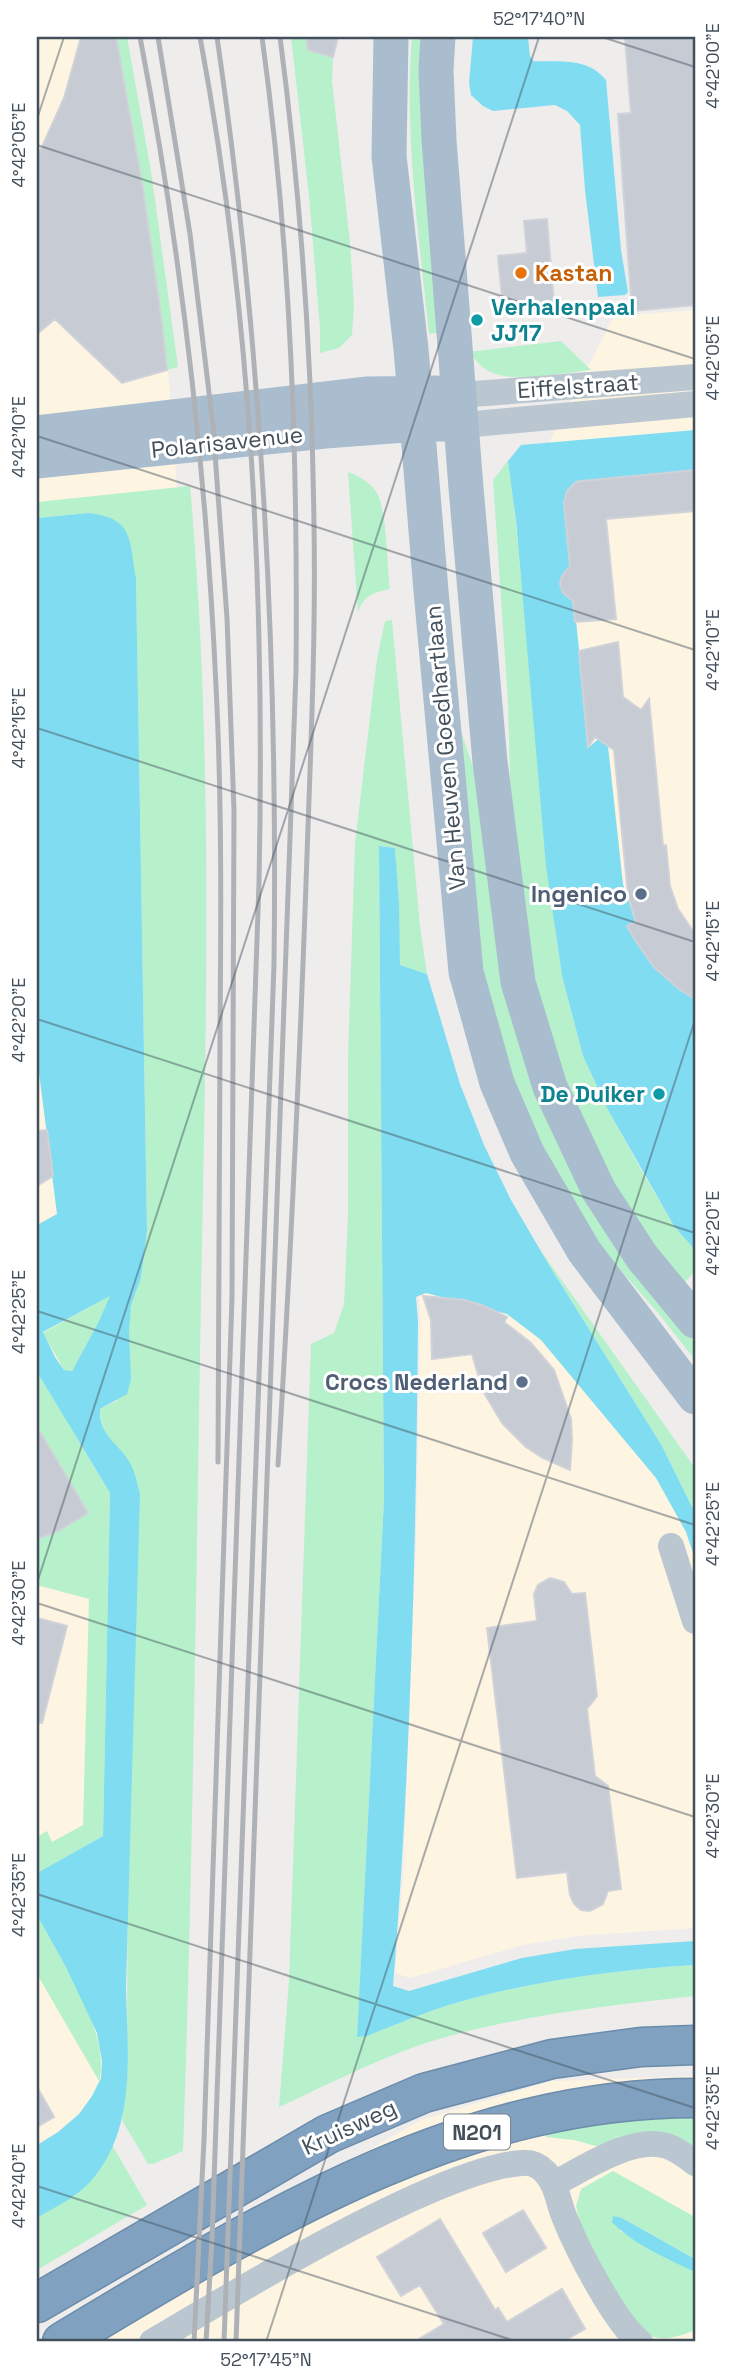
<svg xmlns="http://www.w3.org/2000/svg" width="732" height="2379" font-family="'Space Grotesk',sans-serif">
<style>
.commercial{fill:#fdf4e2}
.green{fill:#b6f1cb}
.water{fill:#80ddf1;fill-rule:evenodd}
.building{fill:#c7cbd3;stroke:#d0d2d9;stroke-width:2}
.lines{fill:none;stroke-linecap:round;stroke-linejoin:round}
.highway-casing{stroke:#6b8cab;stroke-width:41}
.minor{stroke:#bbc7d0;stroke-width:26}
.major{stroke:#a9bdce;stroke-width:35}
.highway{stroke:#80a1bf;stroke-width:38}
.rail{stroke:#aeb2b7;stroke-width:5}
.ticks{fill:none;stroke:#43505b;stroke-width:2;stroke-opacity:0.45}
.food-dot{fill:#e8710a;stroke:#fff;stroke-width:2.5}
.culture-dot{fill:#0f9aa8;stroke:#fff;stroke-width:2.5}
.service-dot{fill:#5c6f8a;stroke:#fff;stroke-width:2.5}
.labels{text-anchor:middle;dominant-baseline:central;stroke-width:6;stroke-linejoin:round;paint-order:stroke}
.shield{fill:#fff;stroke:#7b848c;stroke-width:2}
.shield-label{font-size:21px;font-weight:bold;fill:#43505b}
.food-label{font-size:23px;font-weight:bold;fill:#c56008;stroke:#fff;text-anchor:start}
.culture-label{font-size:23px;font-weight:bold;fill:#0d838f;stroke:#fff;text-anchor:start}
.street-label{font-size:23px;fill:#43505b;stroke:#fff}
.service-label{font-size:23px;font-weight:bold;fill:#4e5e75;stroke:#fff;text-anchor:end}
.neatline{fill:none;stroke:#43505b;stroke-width:2.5}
.ticks-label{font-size:18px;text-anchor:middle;fill:#43505b}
</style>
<rect width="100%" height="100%" fill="#efecec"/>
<path class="commercial" d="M37 37H108L161 278 178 499 78 542 90 1189 118 1786 114 2085 37 2173Z
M695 310V1009L590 955 533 474 614 316Z
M417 1284 509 1302 618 1416 695 1541V1928L577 1936 523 1945 410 1978 395 1973 403 1876 416 1539 420 1309Z
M695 2076V2342H37L421 2120 551 2081Z"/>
<path class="green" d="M116 37H127L151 171 178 367 167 370 143 190Z
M291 37H306L308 50 333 56 332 81 350 242 354 306 352 335 339 348 320 353V329L309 196Z
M412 37H425L445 332 429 334C419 236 404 136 412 37Z
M561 341 591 370C563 373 513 384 488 371 480 366 475 359 469 352Z
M508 461 512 486 556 936 562 976 583 1056 608 1110 640 1168 674 1226 695 1250V1271L680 1287 584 1138 542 1009 532 966 511 815 508 702 493 480Z
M348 472C358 475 374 485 378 495 387 516 387 565 390 589 374 592 361 597 358 614Z
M190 486C214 756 206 1027 201 1297 196 1582 193 1866 183 2151L153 2164H148L122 2120 127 2066 129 1461C115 1446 99 1431 100 1409L117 1401 131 1304 141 1278 147 1231 136 578 88 513 37 518V502Z
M392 620 420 926 427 974 400 965 395 848 379 846 384 1499 357 2036H367C395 2025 423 2013 452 2004 531 1981 613 1970 695 1965V1996C609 2005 525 2015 442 2038 386 2054 332 2083 279 2107L289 1981 311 1344 334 1333 344 1304 348 1215V1058L355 843 377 659 385 621Z
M456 716 476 776 508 972 683 1328 695 1343V1360L659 1314 581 1225 522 1117 489 997 482 962Z
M536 1244 695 1468V1513L662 1446Z
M111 1295 99 1321 72 1371 64 1370 43 1333Z
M37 1372 110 1493 103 1836 37 1873V1837L47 1831 52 1842 83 1825 89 1599 37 1585Z
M37 1915C60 1955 112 2035 99 2081L37 1974Z
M695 2108V2151L603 2148 574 2140 546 2137 543 2128Z
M112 2145 147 2205 37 2270V2218C71 2198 95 2183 112 2145Z
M613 2171 695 2217V2259L622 2218 620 2231 646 2247 695 2272V2330C679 2337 659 2343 643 2332 623 2319 588 2244 574 2220L579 2218 576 2206 581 2189Z"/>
<path class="water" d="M473 37H528L530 56 533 61C560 62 588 57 606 80L621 250 628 292 625 295 598 297 585 190 580 125 567 111 555 105 493 111 483 106 471 95 469 83Z
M695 430V470L576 482 567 491 564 503 589 747 602 736 608 746 623 884 642 942 673 978 695 993V1250L674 1226 608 1110 583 1056 562 976 546 866 516 521 508 461 521 445Z
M88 513C134 518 129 539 136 578L147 1231 141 1278 131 1305 129 1332 131 1379 127 1394 100 1409C98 1434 118 1443 129 1461 135 1471 137 1483 140 1494L126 1986C127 2052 138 2129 90 2182 75 2198 55 2207 37 2218V2145L58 2132 79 2114 92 2096 101 2078 102 2061 97 2033 66 1967 37 1915V1873L103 1836 110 1493 37 1372V1225L57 1214 37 1057V518ZM110 1296 99 1321 72 1371 64 1370 55 1357 43 1332Z
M379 846 395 848 399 904 400 965 427 974 460 1084 484 1145 511 1200 549 1265 662 1446 695 1513V1559L686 1532 656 1478 541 1340 507 1314 426 1293 416 1297 418 1322C416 1543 411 1765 393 1986L409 1991 522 1958 575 1949 695 1941V1965C613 1970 531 1981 452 2004 423 2013 395 2025 367 2036L357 2037 384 1499Z
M613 2216 622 2218 695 2259V2272C666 2258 634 2245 612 2222Z"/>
<path class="building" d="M81 37H116L143 190 161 317 167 370 122 383 55 319 37 334V158L64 98Z
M306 37H338L333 57 308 50Z
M625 37H695V305L632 311 618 114 631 113Z
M547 219 554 304 503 309 498 256 527 253 524 221Z
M695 470V511L606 519 616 619 575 622 573 601 563 593 560 584 562 576 570 566 564 503 567 491 576 482 582 481Z
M618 642 623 697 641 710 649 699 663 846 666 845 670 886 678 909 695 934V999L679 989 654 967 635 940 627 926 636 922 628 895 614 750 595 737 588 747 579 651Z
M47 1130 53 1176 37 1186V1131Z
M423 1296 465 1300 484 1306 507 1317 504 1322 531 1343 554 1370 571 1419 572 1440 570 1470 543 1458 526 1447 502 1423 483 1391 472 1354 432 1359 431 1320Z
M37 1427 88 1513 58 1531 37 1539Z
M550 1578 564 1582 572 1594 585 1593 597 1696 587 1709 595 1776 608 1786 621 1889 608 1891 603 1904 590 1911 581 1910 574 1904 570 1895 567 1872 517 1878 487 1628 537 1621 534 1594 538 1585Z
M37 1618 67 1626 42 1723 37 1722Z
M37 2087 54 2117 37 2127Z
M523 2210 546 2248 506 2272 483 2233Z
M440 2219 495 2310 498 2308 507 2322 562 2289 585 2329 562 2342H414L444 2324 420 2285 401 2296 377 2257Z"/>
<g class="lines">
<g class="highway-casing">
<path id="highway" d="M37 2303 328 2134 424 2093 552 2059 641 2047 695 2045
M62 2342C259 2224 457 2098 695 2098"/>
</g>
<path class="minor" d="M460 395 695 377
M463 425 695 404
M671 1546 695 1621
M554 2184C583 2169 633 2135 667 2146 677 2149 687 2157 695 2163
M152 2342C237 2292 321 2240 411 2199 442 2185 489 2165 522 2163 531 2162 539 2166 545 2172 557 2184 558 2202 564 2216 576 2247 615 2323 640 2342"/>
<path class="major" d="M391 37 389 156 411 349 431 591 466 972 497 1083 527 1153 584 1251 695 1397
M438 37 436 70 439 140 466 488 490 762 518 982 550 1087 599 1191 642 1257 695 1321
M37 433 368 394 436 393
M37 461 325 431 418 424H442"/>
<use href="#highway" class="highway"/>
<path class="rail" d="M140 37C181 250 206 469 216 686 222 803 221 921 220 1038 219 1180 218 1321 218 1462
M158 37 190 234 213 426 227 618 234 811 232 1297 204 2140 194 2342
M200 37C252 315 265 599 259 882L212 2239 206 2342
M217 37C262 345 278 653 274 964L224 2342
M278 1465C290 1271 299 1078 306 884 310 764 316 644 314 524 312 361 301 198 280 37
M236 2342 296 671C298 459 291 247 262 37"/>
</g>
<path class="ticks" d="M602 37 695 67M37 119 64 37M37 145 695 359M37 436 695 650M37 728 695 942M37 1019 695 1233M37 1311 695 1525M37 1583 539 37M37 1603 695 1817M37 1894 695 2108M37 2186 518 2342M266 2342 695 1020"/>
<circle class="food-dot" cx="521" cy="273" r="7"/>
<g class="culture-dot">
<circle cx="477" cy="320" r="7"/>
<circle cx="659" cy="1094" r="7"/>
</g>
<g class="service-dot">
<circle cx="641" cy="894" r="7"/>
<circle cx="522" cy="1382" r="7"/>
</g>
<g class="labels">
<rect class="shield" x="444" y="2114.5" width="66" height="35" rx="5"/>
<g class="shield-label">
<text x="477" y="2132">N201</text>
</g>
<g class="food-label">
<text x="535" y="273">Kastan</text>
</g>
<g class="culture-label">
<text x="491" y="307">Verhalenpaal<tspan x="491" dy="26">JJ17</tspan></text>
<text x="645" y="1094" text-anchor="end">De Duiker</text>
</g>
<g class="street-label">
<text transform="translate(578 386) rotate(-4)">Eiffelstraat</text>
<text transform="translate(227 442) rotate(-6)">Polarisavenue</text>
<text transform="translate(445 748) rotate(-95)">Van Heuven Goedhartlaan</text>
<text transform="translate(349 2127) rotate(-25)">Kruisweg</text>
</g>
<g class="service-label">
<text x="627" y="894">Ingenico</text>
<text x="508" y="1382">Crocs Nederland</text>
</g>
</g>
<rect width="732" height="2379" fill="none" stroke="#ffffff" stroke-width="77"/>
<rect x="38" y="38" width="656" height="2302" class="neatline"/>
<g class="ticks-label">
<text x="539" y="25">52°17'40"N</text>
<text transform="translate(713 66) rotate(-90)" y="6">4°42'00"E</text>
<text transform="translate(19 145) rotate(-90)" y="6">4°42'05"E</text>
<text transform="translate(713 358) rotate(-90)" y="6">4°42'05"E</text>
<text transform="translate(19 437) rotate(-90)" y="6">4°42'10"E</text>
<text transform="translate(713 650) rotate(-90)" y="6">4°42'10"E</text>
<text transform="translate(19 728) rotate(-90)" y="6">4°42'15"E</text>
<text transform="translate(713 941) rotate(-90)" y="6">4°42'15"E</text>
<text transform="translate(19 1020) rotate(-90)" y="6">4°42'20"E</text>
<text transform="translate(713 1233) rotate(-90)" y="6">4°42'20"E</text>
<text transform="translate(19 1312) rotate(-90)" y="6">4°42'25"E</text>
<text transform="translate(713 1524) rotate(-90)" y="6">4°42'25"E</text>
<text transform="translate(19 1603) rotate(-90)" y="6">4°42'30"E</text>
<text transform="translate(713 1816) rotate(-90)" y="6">4°42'30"E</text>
<text transform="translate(19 1895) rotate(-90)" y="6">4°42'35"E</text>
<text transform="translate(713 2108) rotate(-90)" y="6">4°42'35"E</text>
<text transform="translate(19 2186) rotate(-90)" y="6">4°42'40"E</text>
<text x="266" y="2366">52°17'45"N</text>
</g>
</svg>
